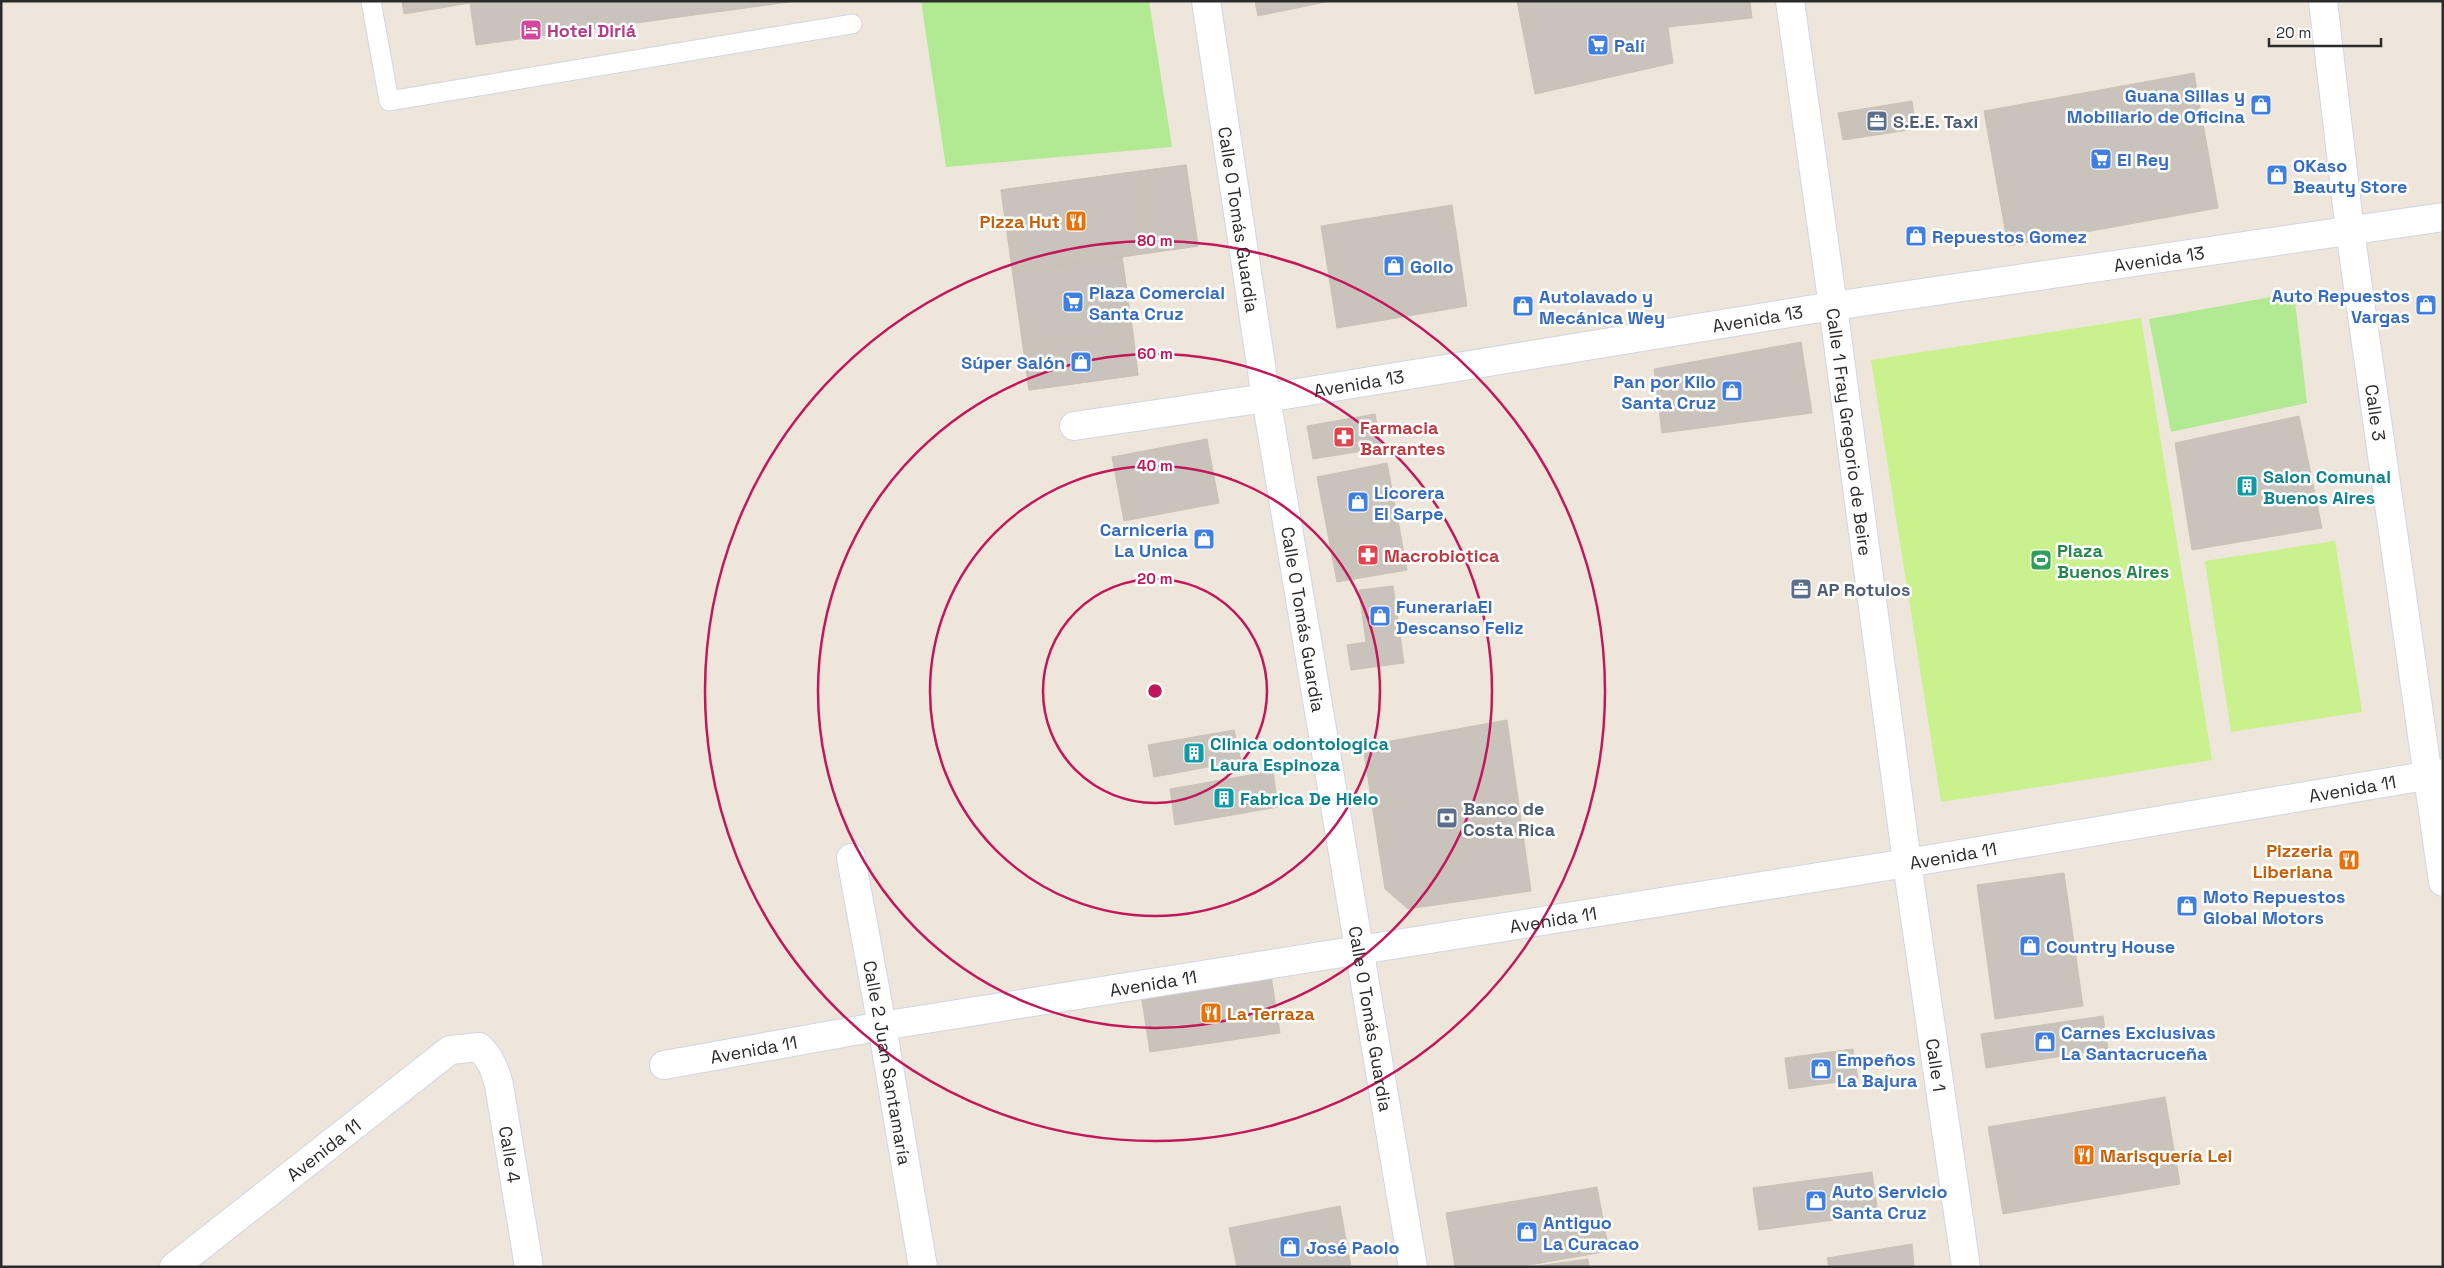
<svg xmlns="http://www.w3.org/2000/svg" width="2444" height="1268" font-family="'Space Grotesk',sans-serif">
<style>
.green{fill:#b2e993}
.pitch{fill:#c9f18e}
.building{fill:#c9c3bb;stroke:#c9c2b5}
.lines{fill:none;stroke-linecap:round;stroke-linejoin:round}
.lane-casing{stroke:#d1d5e5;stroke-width:21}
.street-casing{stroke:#d1d5e5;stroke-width:30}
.secondary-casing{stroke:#d1d5e5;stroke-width:30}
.lane{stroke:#fff;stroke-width:19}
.street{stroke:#fff;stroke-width:28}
.secondary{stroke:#fff;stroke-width:28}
.ring{fill:none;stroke:#c2185b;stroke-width:2.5}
.labels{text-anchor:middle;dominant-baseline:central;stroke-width:5;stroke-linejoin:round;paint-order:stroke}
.hotel-label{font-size:18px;font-weight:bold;fill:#b23c85;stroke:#fff;text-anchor:start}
.shop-label{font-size:18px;font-weight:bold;fill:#366cbe;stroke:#fff;text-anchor:start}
.service-label{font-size:18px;font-weight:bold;fill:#4e5e75;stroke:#fff;text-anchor:start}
.street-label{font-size:18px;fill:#2b2b2b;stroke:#fff}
.food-label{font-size:18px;font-weight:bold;fill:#c56008;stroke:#fff;text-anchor:end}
.health-label{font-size:18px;font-weight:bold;fill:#be3a42;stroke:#fff;text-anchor:start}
.culture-label{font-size:18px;font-weight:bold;fill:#0d838f;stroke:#fff;text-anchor:start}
.leisure-label{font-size:18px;font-weight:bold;fill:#27864d;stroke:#fff;text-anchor:start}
.centre{fill:#c2185b;stroke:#fff;stroke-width:2.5}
.ring-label{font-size:15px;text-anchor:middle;font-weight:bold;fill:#c2185b;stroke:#fff;stroke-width:5;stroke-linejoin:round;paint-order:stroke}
</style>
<rect width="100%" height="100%" fill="#eee6db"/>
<path class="green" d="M921 1H1149L1172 147 946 167Z
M2294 293 2307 403 2171 432 2149 319Z"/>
<path class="pitch" d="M2141 318 2212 760 1941 802 1871 360Z
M2335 541 2362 712 2231 732 2205 561Z"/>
<path class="building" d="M402 1H796L476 45 470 3 404 14Z
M1255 1H1330L1258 16Z
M1517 1H1750L1752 18 1668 27 1673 63 1535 94Z
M2194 73 2218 208 2008 246 1984 111Z
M1912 101 1916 129 1843 140 1838 113Z
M1186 165 1198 246 1122 257 1138 375 1029 390 1001 190Z
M1186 165 1198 246 1151 252 1140 171Z
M1140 171 1151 252 1013 272 1001 190Z
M1452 205 1467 306 1337 328 1321 226Z
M1122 257 1133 333 1024 348 1013 272Z
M1133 333 1138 375 1029 390 1024 348Z
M1801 342 1812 413 1662 433 1654 369Z
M1375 414 1381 448 1313 459 1307 426Z
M2299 416 2322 528 2192 550 2175 443Z
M1207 439 1219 503 1124 521 1112 457Z
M1387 463 1399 526 1329 540 1317 477Z
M1399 526 1407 570 1337 582 1329 540Z
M1393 586 1404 663 1351 670 1347 645 1366 642 1359 590Z
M1507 720 1531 891 1408 909 1385 889 1363 746Z
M1234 730 1241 761 1154 777 1148 745Z
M1273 771 1278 807 1175 825 1170 789Z
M2064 873 2083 1006 1995 1019 1977 885Z
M1271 975 1280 1033 1150 1052 1141 994Z
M2103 1016 2108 1049 1986 1068 1981 1034Z
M1853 1049 1858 1079 1789 1089 1785 1058Z
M2165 1097 2180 1184 2003 1214 1988 1127Z
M1872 1172 1878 1214 1759 1230 1753 1188Z
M1597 1187 1609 1251 1518 1267H1455L1446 1213Z
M1340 1206 1351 1267H1237L1229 1228Z
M1912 1244 1914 1267H1829L1827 1258Z
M1588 1259 1589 1267H1530Z"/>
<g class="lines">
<g class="lane-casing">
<path id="lane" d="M371 1 389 101 852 24"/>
</g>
<g class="street-casing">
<g id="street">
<path id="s1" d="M2323 1 2350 231 2443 882"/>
<path id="s2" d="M1074 426 1266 398 1833 306 2443 217"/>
<path id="s3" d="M851 858 882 1026 923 1267"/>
<path id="s4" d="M664 1065 882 1026 1907 863 2443 773"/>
<path id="s5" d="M174 1267 450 1050 479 1047C490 1058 495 1069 499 1085L529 1267"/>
</g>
</g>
<g class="secondary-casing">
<g id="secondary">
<path id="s6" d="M1206 1 1266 398 1413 1267"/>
<path id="s7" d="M1790 1 1833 306 1907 863 1966 1267"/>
</g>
</g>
<use href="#lane" class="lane"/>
<use href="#street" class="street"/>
<use href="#secondary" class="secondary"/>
</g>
<g class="ring">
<circle cx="1155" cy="691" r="112"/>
<circle cx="1155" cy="691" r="225"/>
<circle cx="1155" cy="691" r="337"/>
<circle cx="1155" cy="691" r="450"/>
</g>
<defs>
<g id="hotel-square" transform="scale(1.125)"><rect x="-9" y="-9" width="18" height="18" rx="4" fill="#d1479c" stroke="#fff"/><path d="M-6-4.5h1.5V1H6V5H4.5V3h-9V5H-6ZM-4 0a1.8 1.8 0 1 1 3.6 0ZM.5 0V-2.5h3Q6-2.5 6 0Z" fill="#fff"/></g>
<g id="supermarket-square" transform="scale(1.125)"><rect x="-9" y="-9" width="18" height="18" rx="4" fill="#3f7fe0" stroke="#fff"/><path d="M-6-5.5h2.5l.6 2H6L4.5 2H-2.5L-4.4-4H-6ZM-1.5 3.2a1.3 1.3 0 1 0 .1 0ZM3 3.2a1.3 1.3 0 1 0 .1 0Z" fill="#fff"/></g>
<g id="shop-square" transform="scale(1.125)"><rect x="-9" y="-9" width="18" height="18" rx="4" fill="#3f7fe0" stroke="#fff"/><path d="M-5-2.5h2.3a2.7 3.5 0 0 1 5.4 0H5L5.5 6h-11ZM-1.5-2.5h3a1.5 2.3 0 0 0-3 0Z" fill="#fff"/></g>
<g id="office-square" transform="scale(1.125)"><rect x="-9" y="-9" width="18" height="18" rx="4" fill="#5c6f8a" stroke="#fff"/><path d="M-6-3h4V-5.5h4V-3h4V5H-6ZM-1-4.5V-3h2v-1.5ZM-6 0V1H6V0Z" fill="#fff"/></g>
<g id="restaurant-square" transform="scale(1.125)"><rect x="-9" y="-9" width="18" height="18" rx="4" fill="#e8710a" stroke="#fff"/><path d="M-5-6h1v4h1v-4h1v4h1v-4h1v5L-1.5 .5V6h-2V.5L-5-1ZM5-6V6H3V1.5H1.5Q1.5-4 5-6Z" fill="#fff"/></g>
<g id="pharmacy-square" transform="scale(1.125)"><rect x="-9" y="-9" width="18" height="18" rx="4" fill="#e0444e" stroke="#fff"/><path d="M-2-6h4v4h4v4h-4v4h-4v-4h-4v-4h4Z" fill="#fff"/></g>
<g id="building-square" transform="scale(1.125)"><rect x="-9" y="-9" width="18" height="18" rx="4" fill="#0f9aa8" stroke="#fff"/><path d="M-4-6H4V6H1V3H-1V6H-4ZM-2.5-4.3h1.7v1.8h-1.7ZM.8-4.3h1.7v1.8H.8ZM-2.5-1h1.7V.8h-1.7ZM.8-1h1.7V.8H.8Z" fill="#fff"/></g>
<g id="stadium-square" transform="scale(1.125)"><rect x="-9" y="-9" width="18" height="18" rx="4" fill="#2e9e5b" stroke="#fff"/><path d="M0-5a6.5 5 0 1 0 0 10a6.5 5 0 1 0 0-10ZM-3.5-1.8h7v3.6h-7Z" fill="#fff"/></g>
<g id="bank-square" transform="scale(1.125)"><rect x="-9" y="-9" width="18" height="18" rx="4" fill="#5c6f8a" stroke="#fff"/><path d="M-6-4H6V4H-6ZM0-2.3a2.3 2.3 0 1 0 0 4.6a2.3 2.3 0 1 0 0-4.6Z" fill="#fff"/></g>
</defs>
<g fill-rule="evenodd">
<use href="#hotel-square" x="531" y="30"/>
<use href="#supermarket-square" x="1598" y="45"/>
<use href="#shop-square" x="2261" y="105"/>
<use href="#office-square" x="1877" y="121"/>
<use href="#supermarket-square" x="2101" y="159"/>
<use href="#shop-square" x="2277" y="175"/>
<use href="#restaurant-square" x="1076" y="221"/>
<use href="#shop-square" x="1916" y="236"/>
<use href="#shop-square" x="1394" y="266"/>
<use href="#supermarket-square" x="1073" y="302"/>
<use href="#shop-square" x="2426" y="305"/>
<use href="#shop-square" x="1523" y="306"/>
<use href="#shop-square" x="1081" y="362"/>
<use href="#shop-square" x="1732" y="391"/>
<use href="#pharmacy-square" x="1344" y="437"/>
<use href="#building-square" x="2247" y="486"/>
<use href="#shop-square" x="1358" y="502"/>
<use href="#shop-square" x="1204" y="539"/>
<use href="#pharmacy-square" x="1368" y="555"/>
<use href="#stadium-square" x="2041" y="560"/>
<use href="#office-square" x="1801" y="589"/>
<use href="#shop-square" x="1380" y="616"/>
<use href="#building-square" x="1194" y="753"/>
<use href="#building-square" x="1224" y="798"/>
<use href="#bank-square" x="1447" y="818"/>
<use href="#restaurant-square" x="2349" y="860"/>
<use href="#shop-square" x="2187" y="906"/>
<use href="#shop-square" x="2030" y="946"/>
<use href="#restaurant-square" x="1211" y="1013"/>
<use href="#shop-square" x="2045" y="1042"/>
<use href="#shop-square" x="1821" y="1069"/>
<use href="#restaurant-square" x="2084" y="1155"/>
<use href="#shop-square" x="1816" y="1201"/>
<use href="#shop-square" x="1527" y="1232"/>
<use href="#shop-square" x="1290" y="1247"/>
</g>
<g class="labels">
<g class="hotel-label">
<text x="547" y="30">Hotel Diriá</text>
</g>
<g class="shop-label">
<text x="1614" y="45">Palí</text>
<text x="2245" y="95" text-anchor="end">Guana Sillas y<tspan x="2245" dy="21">Mobiliario de Oficina</tspan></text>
<text x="2117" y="159">El Rey</text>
<text x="2293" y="165">OKaso<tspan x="2293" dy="21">Beauty Store</tspan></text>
<text x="1932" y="236">Repuestos Gomez</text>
<text x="1410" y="266">Gollo</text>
<text x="1089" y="292">Plaza Comercial<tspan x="1089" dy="21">Santa Cruz</tspan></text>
<text x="2410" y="295" text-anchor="end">Auto Repuestos<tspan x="2410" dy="21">Vargas</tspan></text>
<text x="1539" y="296">Autolavado y<tspan x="1539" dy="21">Mecánica Wey</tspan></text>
<text x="1065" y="362" text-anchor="end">Súper Salón</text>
<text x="1716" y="381" text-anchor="end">Pan por Kilo<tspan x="1716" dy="21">Santa Cruz</tspan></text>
<text x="1374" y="492">Licorera<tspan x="1374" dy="21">El Sarpe</tspan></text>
<text x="1188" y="529" text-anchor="end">Carniceria<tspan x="1188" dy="21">La Unica</tspan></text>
<text x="1396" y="606">FunerariaEl<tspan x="1396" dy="21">Descanso Feliz</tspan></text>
<text x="2203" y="896">Moto Repuestos<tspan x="2203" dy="21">Global Motors</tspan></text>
<text x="2046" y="946">Country House</text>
<text x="2061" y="1032">Carnes Exclusivas<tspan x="2061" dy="21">La Santacruceña</tspan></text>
<text x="1837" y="1059">Empeños<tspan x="1837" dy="21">La Bajura</tspan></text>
<text x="1832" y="1191">Auto Servicio<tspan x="1832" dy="21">Santa Cruz</tspan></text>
<text x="1543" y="1222">Antiguo<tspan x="1543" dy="21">La Curacao</tspan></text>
<text x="1306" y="1247">José Paolo</text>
</g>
<g class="service-label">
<text x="1893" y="121">S.E.E. Taxi</text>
<text x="1817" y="589">AP Rotulos</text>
<text x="1463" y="808">Banco de<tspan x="1463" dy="21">Costa Rica</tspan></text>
</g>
<g class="street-label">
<text stroke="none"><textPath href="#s6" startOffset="221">Calle 0 Tomás Guardia</textPath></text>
<text stroke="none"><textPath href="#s2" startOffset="1098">Avenida 13</textPath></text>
<text stroke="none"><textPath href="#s2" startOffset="692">Avenida 13</textPath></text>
<text stroke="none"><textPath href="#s2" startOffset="288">Avenida 13</textPath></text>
<text stroke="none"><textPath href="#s1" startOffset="415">Calle 3</textPath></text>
<text stroke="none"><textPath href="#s7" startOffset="435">Calle 1 Fray Gregorio de Beire</textPath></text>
<text stroke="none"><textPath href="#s6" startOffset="626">Calle 0 Tomás Guardia</textPath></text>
<text stroke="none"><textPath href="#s4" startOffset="1711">Avenida 11</textPath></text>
<text stroke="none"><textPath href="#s4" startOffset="1306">Avenida 11</textPath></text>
<text stroke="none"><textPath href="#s4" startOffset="901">Avenida 11</textPath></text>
<text stroke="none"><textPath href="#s4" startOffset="496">Avenida 11</textPath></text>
<text stroke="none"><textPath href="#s6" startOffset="1031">Calle 0 Tomás Guardia</textPath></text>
<text stroke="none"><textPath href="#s4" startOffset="91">Avenida 11</textPath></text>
<text stroke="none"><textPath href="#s3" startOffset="208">Calle 2 Juan Santamaría</textPath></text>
<text stroke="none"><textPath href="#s7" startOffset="1074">Calle 1</textPath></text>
<text stroke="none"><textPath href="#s5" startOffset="190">Avenida 11</textPath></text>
<text stroke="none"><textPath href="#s5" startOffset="494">Calle 4</textPath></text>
</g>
<g class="food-label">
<text x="1060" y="221">Pizza Hut</text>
<text x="2333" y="850">Pizzeria<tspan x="2333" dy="21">Liberiana</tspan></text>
<text x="1227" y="1013" text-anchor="start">La Terraza</text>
<text x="2100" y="1155" text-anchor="start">Marisquería Lei</text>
</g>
<g class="health-label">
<text x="1360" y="427">Farmacia<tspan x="1360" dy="21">Barrantes</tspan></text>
<text x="1384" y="555">Macrobiotica</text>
</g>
<g class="culture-label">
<text x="2263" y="476">Salon Comunal<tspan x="2263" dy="21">Buenos Aires</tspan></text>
<text x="1210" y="743">Clinica odontologica<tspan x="1210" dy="21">Laura Espinoza</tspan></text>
<text x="1240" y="798">Fabrica De Hielo</text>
</g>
<g class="leisure-label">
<text x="2057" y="550">Plaza<tspan x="2057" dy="21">Buenos Aires</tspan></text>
</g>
</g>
<circle cx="1155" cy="691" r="8" class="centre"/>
<g class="ring-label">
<text x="1155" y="246">80 m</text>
<text x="1155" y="359">60 m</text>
<text x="1155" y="471">40 m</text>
<text x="1155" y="584">20 m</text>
</g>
<rect width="2444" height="1268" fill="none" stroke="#2b2b2b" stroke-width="5"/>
<path d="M2269 38v8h112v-8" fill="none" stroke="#2b2b2b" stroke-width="2.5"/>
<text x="2276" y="38" font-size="15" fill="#2b2b2b" stroke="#ffffff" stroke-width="4" paint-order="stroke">20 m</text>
</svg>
